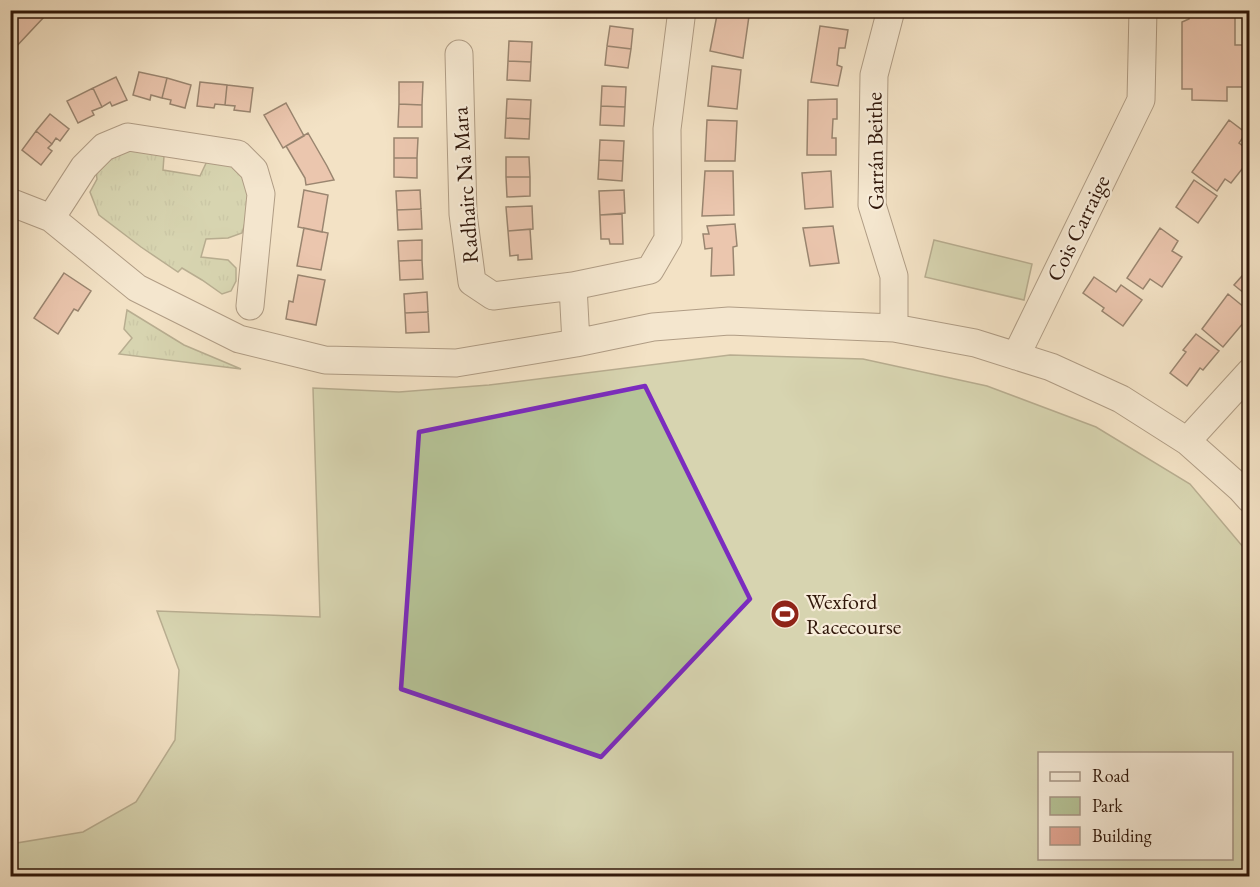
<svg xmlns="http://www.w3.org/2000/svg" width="1260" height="887" font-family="'EB Garamond',serif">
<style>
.grass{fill:url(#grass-tufts);stroke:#726d50;stroke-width:1.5}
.green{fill:#b6c498;stroke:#726d50;stroke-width:1.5;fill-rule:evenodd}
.building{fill:#e2a592;stroke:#2f1609;stroke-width:1.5}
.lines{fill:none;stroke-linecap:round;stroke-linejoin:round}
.minor-casing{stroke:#604938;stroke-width:29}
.minor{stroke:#f7ecd9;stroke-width:27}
.marked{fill:none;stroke:#7b2cbf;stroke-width:4.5;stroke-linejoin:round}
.labels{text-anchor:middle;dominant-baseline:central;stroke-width:4.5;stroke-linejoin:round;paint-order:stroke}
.street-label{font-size:22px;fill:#2f1609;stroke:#f7ecd9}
.poi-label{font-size:22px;fill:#2f1609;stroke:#f7ecd9;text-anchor:start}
</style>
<defs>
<pattern id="grass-tufts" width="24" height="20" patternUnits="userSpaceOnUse" patternTransform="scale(1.5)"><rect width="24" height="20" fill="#b6c498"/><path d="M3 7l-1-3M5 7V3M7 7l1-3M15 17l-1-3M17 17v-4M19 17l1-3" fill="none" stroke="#9da882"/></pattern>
</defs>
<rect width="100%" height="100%" fill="#f3e2c5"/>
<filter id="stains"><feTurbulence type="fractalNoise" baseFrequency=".00333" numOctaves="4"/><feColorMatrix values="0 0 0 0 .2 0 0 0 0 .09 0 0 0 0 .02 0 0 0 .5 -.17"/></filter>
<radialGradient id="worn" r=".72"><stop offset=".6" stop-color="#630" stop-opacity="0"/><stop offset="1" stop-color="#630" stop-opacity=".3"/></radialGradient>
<path class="grass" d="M130 147 164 156 163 170 200 176 208 159 232 163 242 175 248 192V213L242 233 228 238 206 239 201 257 228 260 236 268V281L231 291 222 294 202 280 182 268 178 272 141 247 99 215 90 192 97 179 96 172 116 154Z
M127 310 184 345 241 369 119 354 132 338 124 329Z"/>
<path class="green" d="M934 240 1032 264 1024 300 925 277Z
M730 355 863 359 987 386 1096 427 1190 484 1249 554V876H11V844L83 832 136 802 175 740 179 670 157 611 320 617 313 388 399 392 489 385ZM1040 754H1232V858H1040Z"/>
<path class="building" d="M13 10H36L44 17 14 49 10 46V14Z
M718 10 749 16 743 58 710 51Z
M1189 10H1235V45H1250V87H1227V101L1192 100V89H1182V22L1189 19Z
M610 26 633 29 631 49 607 46Z
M820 26 848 30 845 48H839L837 65 842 67 838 86 811 82Z
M509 41 532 42 531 62 508 61Z
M607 46 631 49 628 68 605 65Z
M508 61 531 62 530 81 507 80Z
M712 66 741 70 737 109 708 106Z
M139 72 167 78 162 98 151 95 150 100 133 95Z
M116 77 127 100 112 106 110 102 102 107 93 88Z
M167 78 191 85 185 108 170 104 171 100 162 98Z
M200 82 227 85 225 105 215 104 214 108 197 106Z
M399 82H423L422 105 399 104Z
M227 85 253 88 250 112 234 110 235 106 225 105Z
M602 86 626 87 625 107 601 106Z
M93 88 102 107 92 111 94 115 78 123 67 101Z
M507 99 531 100 530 119 506 118Z
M837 99V119H833L832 138H836V155H807L808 100Z
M286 103 304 136 283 148 264 115Z
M399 104 422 105V127H398Z
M601 106 625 107 624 126 600 125Z
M50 114 69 129 60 141 56 138 52 144 36 131Z
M506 118 530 119 529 139 505 138Z
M707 120 737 121 735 161H705Z
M1229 120 1246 133 1239 143 1250 151V159L1231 183 1225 179 1217 191 1192 172Z
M36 131 52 144 48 148 52 151 41 165 22 150Z
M308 133 327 166 334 180 306 185 305 178 286 146Z
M394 138H418L417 158H394Z
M600 140 624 141 623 161 599 160Z
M506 157H529L530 177H506Z
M394 158H417V178L394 177Z
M599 160 623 161 622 181 598 179Z
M705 171H733L734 215 702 216Z
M831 171 833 207 805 209 802 173Z
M506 177H530V196L507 197Z
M1194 180 1217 196 1198 223 1176 207Z
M304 190 328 195 322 232 298 227Z
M420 190 421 209 397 210 396 191Z
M624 190 625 213 600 215 599 191Z
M532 206 533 229 508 231 506 207Z
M421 209 422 229 398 230 397 210Z
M622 214 623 244H610L609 239H601L600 215Z
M735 224 737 246 733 247 734 275 711 276 712 248 705 249 703 234H709L707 226Z
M833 226 839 263 810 266 803 228Z
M304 228 328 233 321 270 297 266Z
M1160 228 1178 241 1172 251 1182 257 1162 287 1150 279 1143 289 1127 278Z
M530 229 532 259 518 260V255L510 256 508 231Z
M422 240V260L399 261 398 241Z
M422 260 423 279 400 280 399 261Z
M1250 267V298L1234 285Z
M64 273 91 291 78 311 74 309 58 334 34 318Z
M298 275 325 280 316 325 286 319 289 301 293 302Z
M1094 277 1116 292 1121 285 1142 300 1123 326 1102 311 1104 308 1083 293Z
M427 292 428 312 405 313 404 294Z
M1228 294 1250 312V315L1223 347 1202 329Z
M428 312 429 332 406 333 405 313Z
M1196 334 1219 351 1203 370 1200 368 1187 386 1170 373 1186 352 1183 350Z"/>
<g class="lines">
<g class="minor-casing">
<path id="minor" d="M891 10 874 75 872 205 894 276V328
M459 54 463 214 472 282 493 296 573 286
M10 202 51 218 137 288 239 339 325 360 456 363 576 343 653 327 729 321 894 328 975 343 1051 367 1121 399 1187 441 1241 489 1250 499
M51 218 84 167 104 147 128 137 238 154 254 170 261 194 250 306
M576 343 573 286 650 270 668 239 667 129 682 10
M1016 356 1141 100 1143 10
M1187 441 1250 372"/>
</g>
<use href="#minor" class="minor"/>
</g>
<path d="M0 0H1260V887H0ZM645 386 750 599 601 757 401 689 419 432Z" fill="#f3e2c5" fill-opacity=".55" fill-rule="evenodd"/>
<path class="marked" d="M645 386 750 599 601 757 401 689 419 432Z"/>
<defs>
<g id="stadium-disc" transform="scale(1.5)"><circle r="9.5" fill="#8f2418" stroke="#f7ecd9"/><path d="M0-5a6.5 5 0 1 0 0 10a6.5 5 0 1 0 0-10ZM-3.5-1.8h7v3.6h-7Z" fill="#fff"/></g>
</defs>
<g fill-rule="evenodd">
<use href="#stadium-disc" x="785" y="614"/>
</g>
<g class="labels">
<g class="street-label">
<text transform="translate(875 151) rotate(-91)">Garrán Beithe</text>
<text transform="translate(465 185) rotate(-94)">Radhairc Na Mara</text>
<text transform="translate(1078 228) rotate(-64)">Cois Carraige</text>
</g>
<g class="poi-label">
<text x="806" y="601">Wexford<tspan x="806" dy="25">Racecourse</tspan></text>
</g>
</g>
<rect width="1260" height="887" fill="none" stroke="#f3e2c5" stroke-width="36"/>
<rect x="12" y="12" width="1236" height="863" fill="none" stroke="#2f1609" stroke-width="3"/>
<rect x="18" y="18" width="1224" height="851" fill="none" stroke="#2f1609" stroke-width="1.5"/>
<rect x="1038" y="752" width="195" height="108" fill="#f7ecd9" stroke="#a79686" stroke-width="1.5"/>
<rect x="1050" y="772" width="30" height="9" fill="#f7ecd9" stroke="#a79686" stroke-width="1.5"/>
<text x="1092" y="782" font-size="18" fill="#2f1609">Road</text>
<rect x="1050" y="797" width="30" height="18" fill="#b6c498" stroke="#a79686" stroke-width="1.5"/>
<text x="1092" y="812" font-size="18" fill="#2f1609">Park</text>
<rect x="1050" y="827" width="30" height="18" fill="#e2a592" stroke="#a79686" stroke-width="1.5"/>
<text x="1092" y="842" font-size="18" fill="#2f1609">Building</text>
<rect width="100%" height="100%" filter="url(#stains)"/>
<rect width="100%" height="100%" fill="url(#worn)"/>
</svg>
